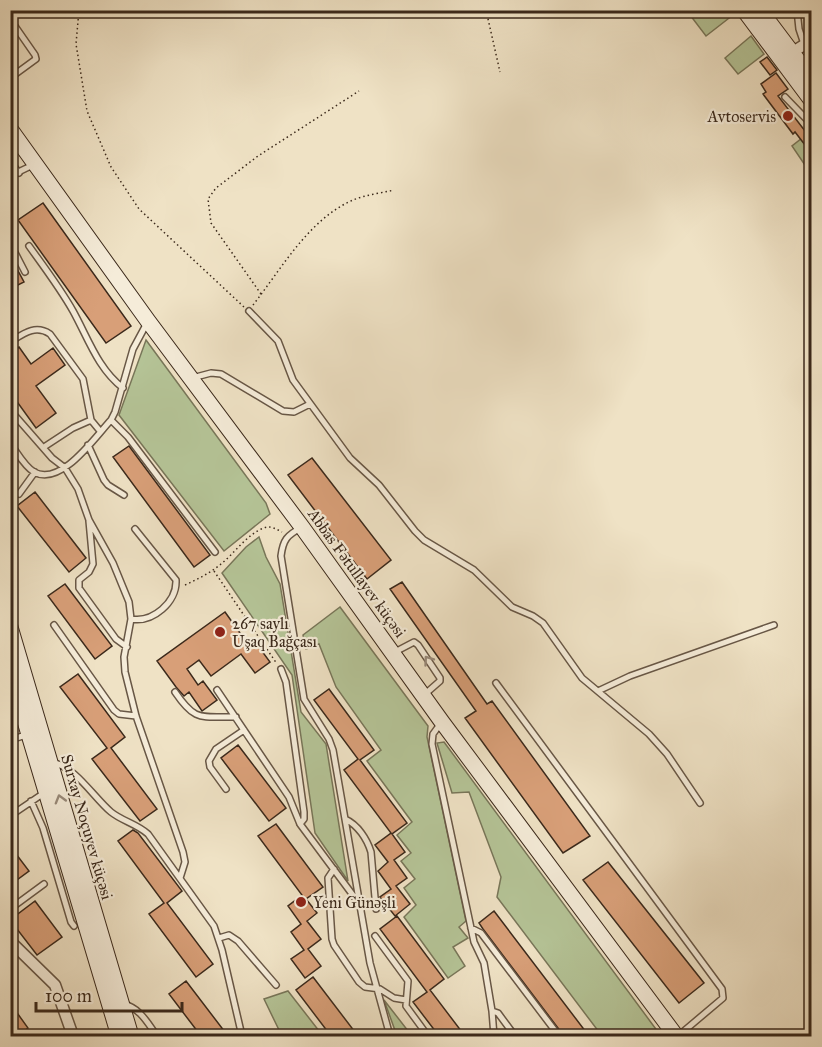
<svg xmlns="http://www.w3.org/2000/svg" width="822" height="1047" font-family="'IM FELL Great Primer',serif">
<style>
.green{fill:#b5c497;stroke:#787659;stroke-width:1.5}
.building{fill:#d89f78;stroke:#3b291b;stroke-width:1.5}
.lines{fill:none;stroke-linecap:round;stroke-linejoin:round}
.lane-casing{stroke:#685746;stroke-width:8}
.street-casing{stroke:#685746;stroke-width:13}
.secondary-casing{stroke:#3b291b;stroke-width:17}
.path{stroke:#3b291b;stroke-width:1.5;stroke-dasharray:1.5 3;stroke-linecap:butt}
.lane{stroke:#f5ecd9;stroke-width:5}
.street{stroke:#f5ecd9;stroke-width:10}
.secondary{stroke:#f5ecd9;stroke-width:15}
.oneway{stroke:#988a7a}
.poi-dot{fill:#8f2418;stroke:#f5ecd9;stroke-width:2}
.labels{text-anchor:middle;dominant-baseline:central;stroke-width:4.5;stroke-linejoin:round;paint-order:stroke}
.poi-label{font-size:16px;fill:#3b291b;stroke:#f5ecd9;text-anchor:start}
.street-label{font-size:16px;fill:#3b291b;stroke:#f5ecd9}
</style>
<rect width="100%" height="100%" fill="#efe2c5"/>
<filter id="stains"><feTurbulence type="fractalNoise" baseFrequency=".00333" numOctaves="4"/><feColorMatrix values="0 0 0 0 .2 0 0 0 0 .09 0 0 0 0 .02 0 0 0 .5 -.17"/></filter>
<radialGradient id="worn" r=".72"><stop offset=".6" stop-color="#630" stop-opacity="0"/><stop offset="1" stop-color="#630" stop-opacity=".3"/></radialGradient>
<path class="green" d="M687 11H729L733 15 706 36Z
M751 36 764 54 738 74 725 58Z
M811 131V174L792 146Z
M146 340 266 503 270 514 224 551 119 415Z
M259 537 266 557 280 584 301 712 326 744 348 881 315 833 292 675 222 573 246 547Z
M340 607 428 726 427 737 466 921 459 927 468 938 453 947 465 966 448 978 404 917 416 905 404 888 415 879 401 861 411 853 397 835 412 822 367 761 381 750 336 687 319 644 306 649 303 635Z
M444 742 661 1036H602L497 897 501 877 469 792 452 793 437 743Z
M288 991 323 1036H269L279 1030 264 999Z
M384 1000 412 1036H397Z"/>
<path class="building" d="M767 57 777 70 770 75 760 62Z
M776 73 788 89 778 96 812 140V154L795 132 793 134 763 94 766 92 761 84Z
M43 203 131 326 106 343 18 220Z
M10 256 24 282 10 289Z
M19 347 31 364 53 348 65 365 36 386 56 413 36 428 10 392V380L17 375 10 367V352Z
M129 446 210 555 194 567 113 457Z
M312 458 391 560 367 579 288 475Z
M35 492 86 558 69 572 17 506Z
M402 582 487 704 492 701 590 836 563 853 465 718 476 711 390 589Z
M65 584 112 646 95 659 48 596Z
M225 612 250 647 256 643 270 662 255 673 241 654 211 676 199 660 187 669 198 685 203 681 217 700 202 711 189 692 184 696 176 687 157 661Z
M78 674 125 737 111 748 157 809 140 821 92 759 107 748 60 687Z
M329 689 374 750 360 760 407 823 392 834 405 852 394 860 407 878 396 886 410 904 395 916 380 897 391 889 378 871 388 862 375 845 391 833 344 770 358 759 314 700Z
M238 745 286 808 269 821 221 758Z
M276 824 323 887 306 899 317 913 307 921 321 939 308 949 321 966 305 978 291 959 304 950 291 932 301 924 288 906 302 895 258 836Z
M133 830 138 833 182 891 167 903 213 964 196 977 149 914 164 903 118 841Z
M10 846 29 871 10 885Z
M608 862 704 983 679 1003 583 880Z
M35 901 62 937 37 955 10 920Z
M494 911 589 1036H564L483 929 479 923Z
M397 916 444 979 430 990 465 1036H439L413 1002 427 992 380 929Z
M313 977 358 1036H331L296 990Z
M186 981 228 1036H201L169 994Z
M10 1003 28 1028 23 1032 26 1036H10Z"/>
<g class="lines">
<g class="lane-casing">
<path id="lane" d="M797 10 799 29 804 44
M10 19 35 55 36 59 10 78
M785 97 812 125
M10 161 19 173
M10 176 35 164
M10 243 25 272
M29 246C44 267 60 288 73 311 88 338 98 369 123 388
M249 311 278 341 293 380 350 458 379 485 415 531 424 540 474 570 512 607 533 616 543 623 582 678 649 734 667 754 700 803
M10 342C23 334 35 324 50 334L83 379 91 420 100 431
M192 378 211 373 221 374 283 411 294 412 310 404
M10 410 52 458 65 468 78 489 89 520 113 563 129 602 131 619 124 657 125 672 136 716 183 852 185 862 180 878
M111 420 128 437 215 552
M10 443C17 452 24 466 34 472 61 487 95 437 111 420L115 412 133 349 147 323
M88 445 104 480 108 485 124 495
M44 447 73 428 91 420
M19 494 35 472
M89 521 93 564 89 572 79 580V588L116 639 127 647
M301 528C287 535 283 540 281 556L304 699 329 739 333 750 345 819C358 825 367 839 371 852L376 909
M131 619C153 623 177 602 176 580L135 529
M54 625 114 710 119 714 136 716
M393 653 414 642 418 645 440 678V681L424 695
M281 669 286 682 304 812V819L300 824
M496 683 722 989 723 998 678 1036
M217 690 289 797 300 824 358 902
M598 691 630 676 774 625
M175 692C196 723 201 716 236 717
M441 723 433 734 432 744 474 942 484 963 492 1011 498 1013 515 1036
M10 740 26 735
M53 763C74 765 95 799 111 812 122 821 137 824 148 834L214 926 222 950 242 1036
M226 789 210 767 209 761 216 749 244 730
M31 801 43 828 71 922 74 926
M10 816 44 793
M345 819 370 963 390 1036
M334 869 328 878 332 939 334 945 359 982 365 987 380 989 394 998 406 1000
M10 909 44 884
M471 928 481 933 559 1036
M375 936 408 981 406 1006 428 1036
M219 938 229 935 238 941 276 985
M123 1004C140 1008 147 1022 157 1036
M492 1011 494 1036"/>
</g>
<g class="street-casing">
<path id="street" d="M788 55 812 40
M10 941 55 985 73 1036"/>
</g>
<g class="secondary-casing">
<path id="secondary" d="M744 10 812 101
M760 10 812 79
M10 129 148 321 302 527 442 722 676 1036
M10 627 131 1036
M10 671 119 1036"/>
</g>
<path class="path" d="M79 10 76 44 87 111 111 167 139 209 244 307
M486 10 500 72
M261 294 211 223 208 199 216 188 258 156 359 91
M253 305C282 268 309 219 353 200 365 195 381 193 394 190
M214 571 277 664
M185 585C198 579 210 573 221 564 235 553 247 534 264 528 270 525 276 529 282 532"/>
<use href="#lane" class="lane"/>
<use href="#street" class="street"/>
<use href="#secondary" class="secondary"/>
</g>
<defs><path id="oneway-chevron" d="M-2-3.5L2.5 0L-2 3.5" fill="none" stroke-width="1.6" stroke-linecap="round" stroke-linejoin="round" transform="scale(1.5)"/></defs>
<g class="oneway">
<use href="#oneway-chevron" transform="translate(428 660) rotate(-126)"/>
<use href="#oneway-chevron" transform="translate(60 799) rotate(-106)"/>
</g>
<g class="poi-dot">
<circle cx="788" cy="116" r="6"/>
<circle cx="220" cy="632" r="6"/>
<circle cx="301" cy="902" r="6"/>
</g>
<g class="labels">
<g class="poi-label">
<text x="776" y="116" text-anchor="end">Avtoservis</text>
<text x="232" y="623">267 saylı<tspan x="232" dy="18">Uşaq Bağçası</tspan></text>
<text x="313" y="902">Yeni Günəşli</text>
</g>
<g class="street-label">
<text transform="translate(357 573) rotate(54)">Abbas Fətullayev küçəsi</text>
<text transform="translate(87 827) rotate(74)">Surxay Noçuyev küçəsi</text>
</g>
</g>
<rect width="822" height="1047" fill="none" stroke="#efe2c5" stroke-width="36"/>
<rect x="12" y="12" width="798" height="1023" fill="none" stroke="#3b291b" stroke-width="3"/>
<rect x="18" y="18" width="786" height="1011" fill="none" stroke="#3b291b" stroke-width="1.5"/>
<path d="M36 1002v9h146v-9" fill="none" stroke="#3b291b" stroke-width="3"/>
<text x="45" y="1002" font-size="18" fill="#3b291b" stroke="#f5ecd9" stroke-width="4.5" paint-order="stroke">100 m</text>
<rect width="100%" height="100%" filter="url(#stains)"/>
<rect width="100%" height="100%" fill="url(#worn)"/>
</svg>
